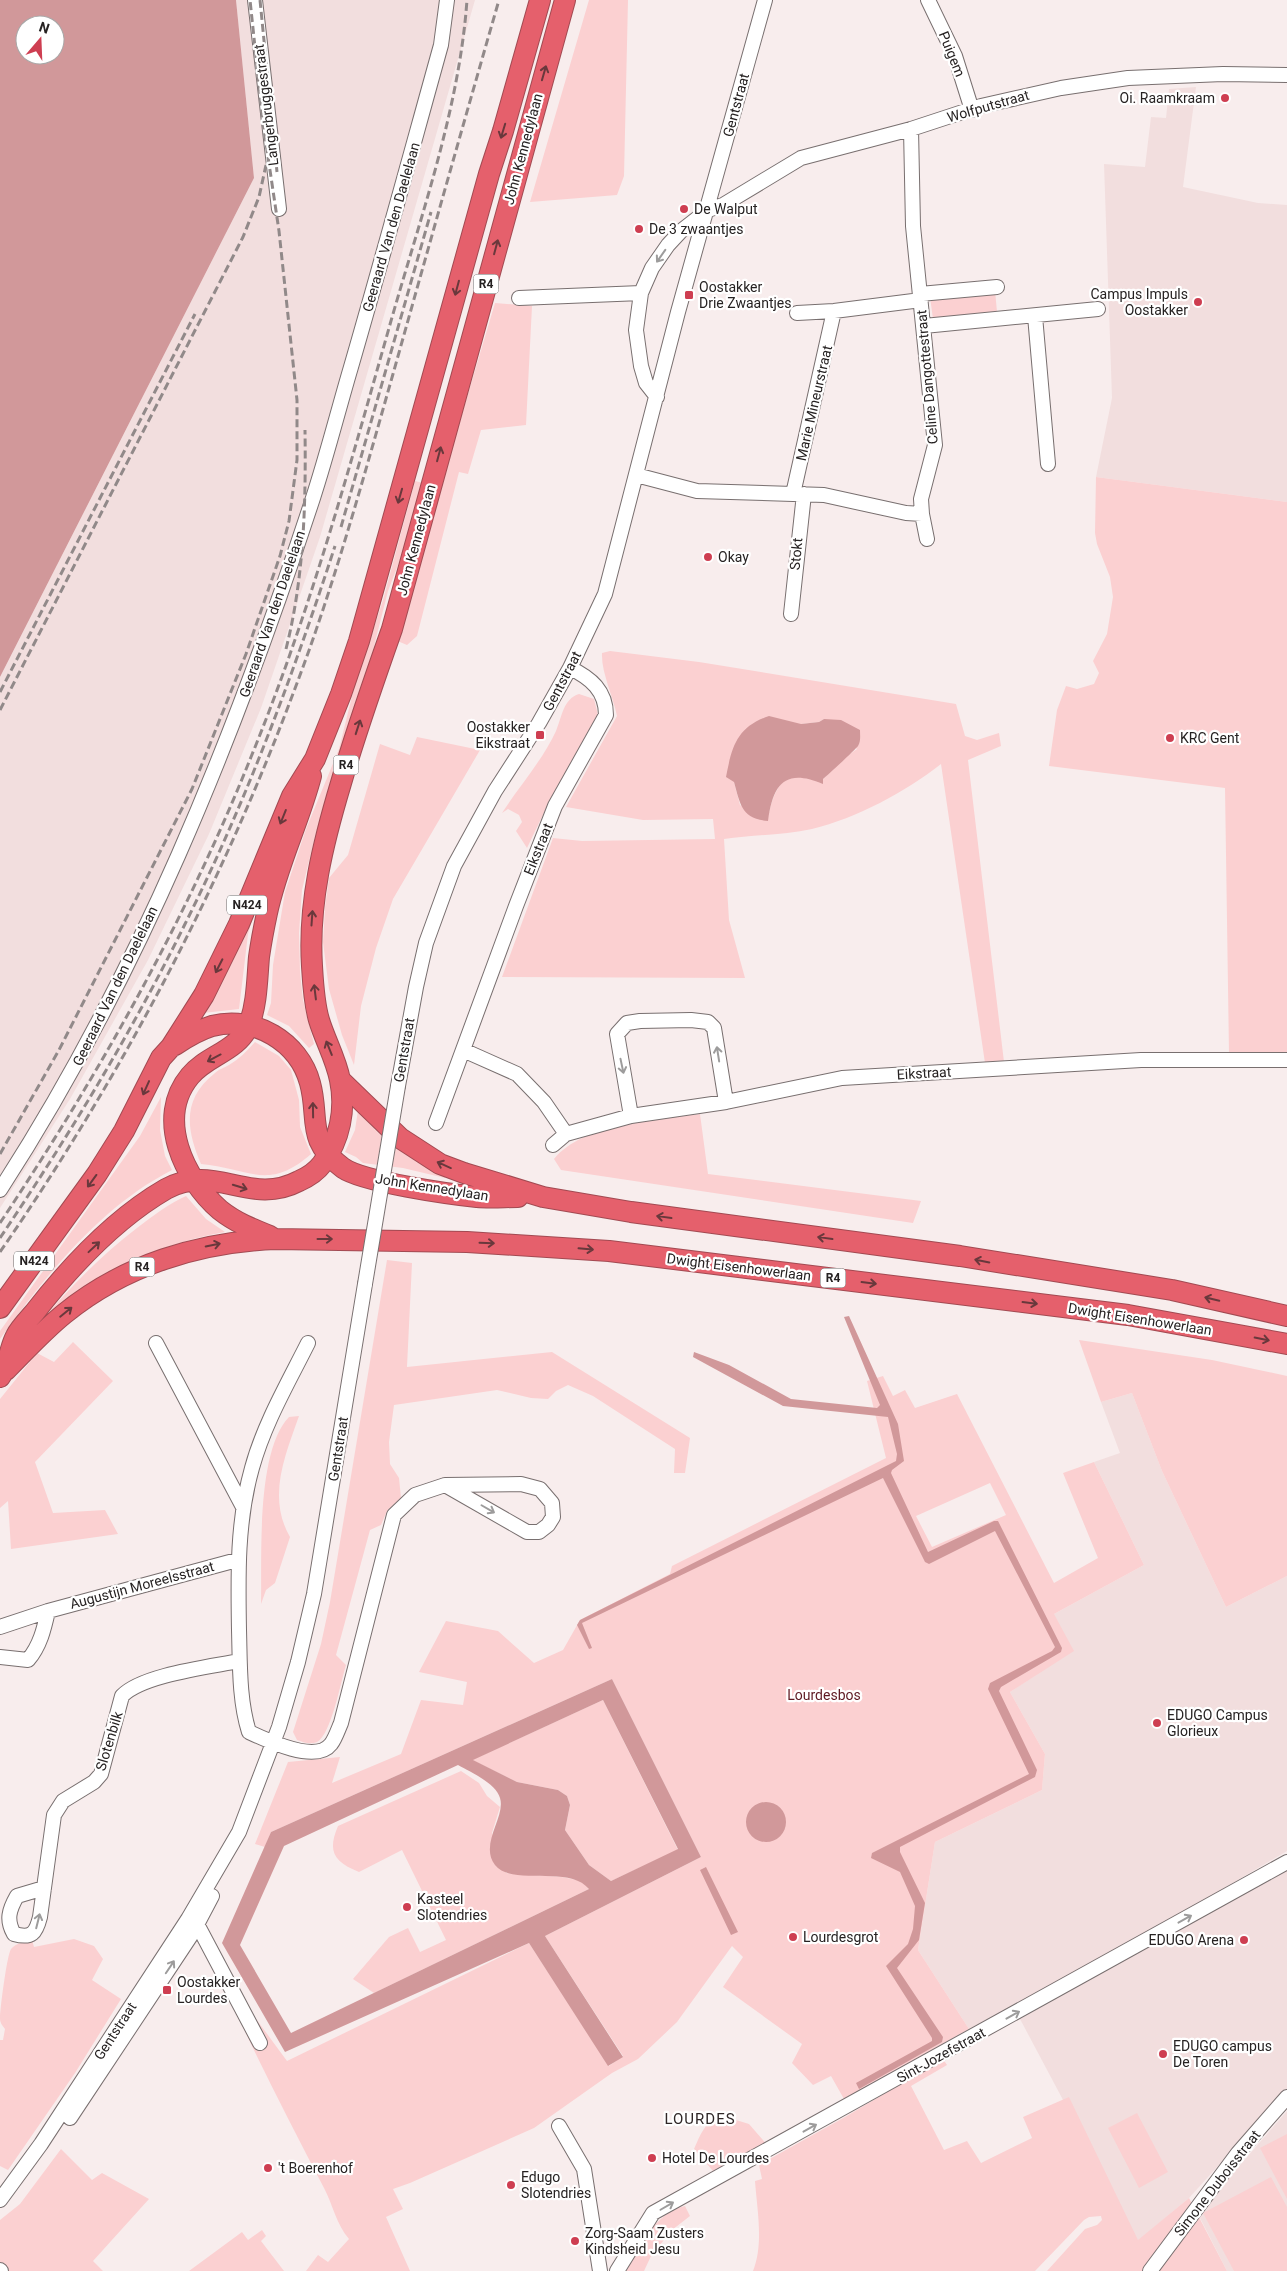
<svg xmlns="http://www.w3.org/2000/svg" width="1287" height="2271" font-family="Roboto,sans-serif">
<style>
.built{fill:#f2dede}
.green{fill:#fbd0d1;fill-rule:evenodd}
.water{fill:#d1989a;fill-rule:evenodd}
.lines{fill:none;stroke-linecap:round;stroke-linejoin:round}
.minor-casing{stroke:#786f6f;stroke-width:16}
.highway-casing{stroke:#a24a52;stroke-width:22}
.minor{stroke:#fff;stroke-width:14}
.highway{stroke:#e5606c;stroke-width:20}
.rail{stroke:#918989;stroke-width:3;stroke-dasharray:8 4;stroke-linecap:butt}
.minor-bridge-casing{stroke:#786f6f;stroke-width:16;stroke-linecap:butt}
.minor-bridge{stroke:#fff;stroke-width:14}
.oneway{stroke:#69383c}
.oneway2{stroke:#9d9c9c}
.poi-dot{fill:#ce3e51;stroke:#fff;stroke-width:2}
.labels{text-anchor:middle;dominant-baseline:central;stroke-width:4.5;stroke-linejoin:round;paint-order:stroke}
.shield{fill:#fff;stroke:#676464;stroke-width:1}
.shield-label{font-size:12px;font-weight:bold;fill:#262222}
.street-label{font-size:14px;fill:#262222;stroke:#fff}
.poi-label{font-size:14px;fill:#262222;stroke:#fff;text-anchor:start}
.park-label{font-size:14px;fill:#5e1922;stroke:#fff}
.neighbourhood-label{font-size:15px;letter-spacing:1px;fill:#2f2727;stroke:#fff}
</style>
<rect width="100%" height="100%" fill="#f8eded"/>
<path class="built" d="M236 0H475L320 537 261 708 209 834 148 960 70 1099 0 1208V677L254 178Z
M1196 87 1183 187 1258 203 1287 205V502L1096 477 1112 398 1104 164 1145 167 1151 117 1166 118 1169 89Z
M1132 1393 1162 1471 1226 1607 1287 1576V1851L1138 1939 969 2029 918 1950 935 1842 1042 1790 1045 1754 1010 1692 1036 1675 1054 1614 1144 1565 1094 1462 1120 1453 1101 1402Z
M1287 1867V2090L1189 2198 1138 2241 1020 2019Z
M1287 2111V2271H1227L1200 2218 1214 2195Z"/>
<path class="green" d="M589 0H628L624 176 617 195 530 202Z
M995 290 997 312 933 319 930 297Z
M495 303 532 306 526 425 481 430 468 474 459 472 417 636 407 645 395 640Z
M1096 477 1287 502V1052L1229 1053 1225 788 1049 766 1057 710 1066 686 1077 689 1094 684 1099 673 1093 661 1107 634 1113 597 1110 577 1097 544 1095 533Z
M415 481 423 483 408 539 388 591 368 670 315 836 302 890 299 933 300 972 303 1000 314 1044 309 1048 289 1026 267 1015 271 1003 273 965 285 892 306 829 339 749 354 688 383 600Z
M610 651 699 662 956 704 965 736 977 740 999 733 1001 746 968 760 1004 1062 985 1063 941 764C905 792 857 818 812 829 784 835 752 835 724 839L729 920 745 978 502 977 553 838 582 841 715 839 713 819 643 820 566 807 617 716C613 696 601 672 602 653ZM824 719 857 749 844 758 823 779C814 779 804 775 796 776 775 779 771 805 767 821L740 805 734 782 801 724 819 722Z
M579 694 594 699 598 715 595 724 553 794 527 848 516 831 522 822 519 815 508 809 502 813C518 788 544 758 556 731 562 717 563 699 579 694Z
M417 737 480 750 393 899 376 948 361 1006 354 1065 342 1035 329 989 323 942 325 907 329 878 348 855 380 744 410 755Z
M254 913 248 934 239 1009 203 1013 221 983Z
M255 1042 279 1056 291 1070 299 1100 300 1127 311 1154C268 1192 249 1168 201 1164 186 1129 182 1099 215 1073 219 1069 224 1068 229 1065 239 1059 247 1051 255 1042Z
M161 1097 160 1130 165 1156 172 1170C100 1207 46 1275 0 1339V1331L140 1136Z
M358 1110C380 1140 411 1160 445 1175V1178L403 1168 363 1163 356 1157 345 1152 355 1130Z
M700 1114 708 1174 921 1201 913 1223 561 1170 554 1159C584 1123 656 1119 700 1114Z
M186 1196 206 1219 225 1232C156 1244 96 1275 43 1319 72 1285 102 1255 137 1228 153 1216 168 1204 186 1196Z
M387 1260 412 1263 407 1367 552 1352 690 1438 685 1473H674L675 1449 593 1396 568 1385 556 1391 548 1399 531 1398 497 1390 394 1405 389 1442 390 1464 399 1478 401 1498 387 1511 381 1525 370 1530 336 1655 346 1665C341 1681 331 1735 317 1742 310 1745 303 1742 297 1740L293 1732 321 1644 330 1602Z
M1079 1340 1212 1360 1287 1376V1576L1226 1607 1162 1471 1132 1393 1101 1402Z
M73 1342 113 1381 35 1462 53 1513 105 1510 118 1534 11 1549 8 1501 0 1508V1399L37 1353 54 1362Z
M883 1376 893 1396 905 1390 915 1408 957 1394 1054 1583 1098 1558 1063 1473 1094 1462 1144 1565 1054 1614 1074 1651 1010 1692 1045 1754 1042 1790 935 1842 918 1950 969 2029 844 2099 831 2076 813 2085 792 2063 802 2044 723 1987 743 1957 732 1946 677 2022 638 2059 612 2073 534 2128 410 2183 393 2189 403 2209 386 2217 410 2271H306L318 2255 328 2262 349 2239C336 2224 333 2205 324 2188 294 2130 264 2073 237 2014L248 2008 287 2061 529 1943 609 2066 623 2056 545 1936 701 1857 612 1679 271 1832 265 1847 255 1844 288 1762 340 1757 332 1783 401 1754 421 1700 463 1705 467 1682 419 1672 446 1621 498 1631 534 1663 563 1650 580 1620 670 1574 672 1566 886 1458 867 1381ZM990 1483 1006 1515 932 1547 916 1516Z
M299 1416C285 1456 267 1497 290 1537L275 1583 266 1590 261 1604C262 1557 256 1451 289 1417Z
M603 1700 678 1850 611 1881 589 1865 565 1830 570 1805 567 1796 558 1790 517 1782 472 1760Z
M461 1771 479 1783 487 1796 500 1807 492 1833 506 1873 562 1877 582 1881 589 1889 374 1993 353 1979 389 1937 408 1928 420 1952 446 1940 402 1850 359 1872C334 1862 327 1852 338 1826Z
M74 1939 94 1946 103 1959 92 1980 121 1999 75 2073 8 2170 0 2166V2040H3L5 2029C2 2025 0 2023 0 2018 0 2009 7 1955 11 1949 16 1943 25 1942 32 1940L34 1947Z
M943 2059 947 2065 911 2086 944 2150 967 2141 981 2163 1032 2138 1023 2117 1069 2097 1138 2240 1189 2198 1227 2271H1047L1085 2229 1097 2225 1102 2220 1101 2216 1089 2217 1084 2220 1035 2271H753C764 2244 757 2209 755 2181L762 2179 759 2165 845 2117Z
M1137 2113 1168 2172 1139 2188 1108 2128Z
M723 2116 749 2124 768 2146 713 2171 694 2149C701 2134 705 2120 723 2116Z
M1287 2134V2199L1260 2148Z
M61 2149 92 2180 102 2173 149 2199 93 2261 103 2271H0V2220L20 2204Z
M1271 2177 1287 2207V2271H1234L1203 2213Z
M685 2206 690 2216 672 2230 651 2256 644 2271H625C638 2247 656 2212 685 2206Z
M262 2230 266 2236 261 2241 284 2271H189L242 2232 248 2240Z"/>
<path class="water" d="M0 0H236L254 178 0 677ZM25 25H55V55H25Z
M769 716 801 724 819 722 824 719 841 720 860 730C860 736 861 741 858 746 857 748 828 775 823 779V784C785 768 773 784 768 821 741 819 740 803 734 782L726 777C732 746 737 727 769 716Z
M849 1316 898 1424 904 1461 892 1470 891 1473 928 1552 994 1521H998L1062 1648 1061 1652 1001 1687 999 1691 1037 1770 1035 1777 900 1847V1852L925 1903 919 1940 897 1968 943 2037 942 2042 859 2089 856 2083 932 2041V2038L886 1966 908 1944 913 1929 915 1906 900 1872 871 1858 872 1853 1029 1774 988 1689 990 1683 1052 1651 1055 1647 995 1531 929 1564 925 1562 883 1478 582 1623 592 1648 589 1649 577 1625 580 1620 896 1461 897 1454 888 1417 783 1406 693 1357 694 1352 729 1365 791 1399 877 1408 880 1405 844 1317Z
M612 1679 701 1857 545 1936 623 2057 608 2066 529 1943 285 2052 222 1943 271 1832ZM603 1700 678 1849 611 1881 589 1865 565 1830 570 1805 567 1796 558 1790 517 1782 473 1760ZM458 1765C470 1772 496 1783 500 1798 506 1817 479 1844 495 1865 512 1887 569 1864 589 1889L291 2033 240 1945 284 1846Z
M746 1822a20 20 0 1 1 40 0a20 20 0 1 1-40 0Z
M706 1867 738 1932 731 1935 700 1870Z"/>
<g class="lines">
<g class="minor-casing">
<path id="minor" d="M255 0 279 209
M928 0 955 56 972 110
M920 294 997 287
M519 298 641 293
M797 313 834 311 921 300
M1035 316 1048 464
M924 326 1098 309
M657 397 646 383 641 366 636 330 641 293 652 268 668 245 681 231 708 210 723 205 801 158 911 129 981 106 1061 88 1128 78 1223 74 1287 75
M636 475 697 491 824 495 906 513 922 514 921 499 935 445 913 226 911 129
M793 494 834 311
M922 514 927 539
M791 614 804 494
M463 1050 517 1074 544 1102 566 1134
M398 1086 416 987 426 943 454 866 495 791 539 723 570 668 605 594 678 312 765 0
M631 1116 617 1034 627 1023 640 1021 691 1020 708 1022 714 1028 726 1102
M436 1123 516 906 555 806 606 715C606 691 591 678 570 668
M553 1145 566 1134 631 1116 726 1102 842 1078 1141 1060H1287
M0 1190C138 977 234 739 313 498 327 455 338 411 351 367 382 260 411 153 441 45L447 0
M156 1343 243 1507
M308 1343C288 1383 264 1424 252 1468 237 1521 238 1575 239 1630 240 1664 239 1700 249 1732 266 1740 316 1764 331 1744 335 1739 338 1730 341 1723L394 1515 415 1495 445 1485 521 1484 540 1489 552 1503 553 1517 548 1525 539 1532H527L445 1485
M0 1627 48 1611 237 1560
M0 1657 28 1660C40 1646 44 1629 48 1611
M44 1888 17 1896C9 1910 6 1920 14 1934 32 1939 36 1933 40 1917L54 1815 63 1801 94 1782 101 1774 122 1696C142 1675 209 1667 239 1661
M191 1921 197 1924 260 2043
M70 2118 192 1934 212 1896
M559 2126 584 2169 600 2271
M0 2200 41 2144 188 1919 239 1832 279 1727 298 1662 314 1594 365 1284
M0 2270 1 2271
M617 2271 653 2213 1287 1862
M1150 2271 1238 2153 1287 2097"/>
</g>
<g class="highway-casing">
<path id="highway" d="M175 1045C187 1037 199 1030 212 1026 255 1015 299 1042 310 1083 320 1119 305 1140 343 1168 363 1182 449 1194 477 1197 490 1198 505 1197 518 1197
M340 1080 400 1138 440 1164 464 1173 543 1197 631 1212 960 1256 1172 1290 1287 1316
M270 1236C252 1229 235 1222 220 1210 184 1179 155 1118 190 1076 207 1055 237 1052 249 1025 257 1004 257 980 259 957 261 943 264 927 267 913 277 865 299 822 311 776
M0 1308 97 1174 124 1131 161 1058 171 1047 204 995 239 924 292 796 315 759 341 694 359 641 489 174 503 131 540 0
M6 1370C25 1351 43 1331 64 1314 124 1265 199 1242 276 1239L467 1242 609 1251 1128 1315 1287 1344
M0 1377C9 1365 9 1349 16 1336 20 1328 28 1320 34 1313 69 1268 116 1218 166 1189 215 1162 250 1207 299 1181 308 1177 316 1172 322 1164 340 1140 346 1109 340 1080 336 1059 325 1040 319 1020 314 1003 313 983 312 966 308 903 323 843 341 783 356 731 374 680 392 629L565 0"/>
</g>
<use href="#minor" class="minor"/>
<use href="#highway" class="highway"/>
<path class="rail" d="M260 0 277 172
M341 527 431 212
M286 649C304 578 306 504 305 430
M0 692 195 314
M0 710 243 237 259 197 266 165
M0 1154 59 1050 192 789 246 654 280 556 289 521 297 460V400L279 231 263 123 250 0
M0 1223C98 1076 185 922 251 757 308 618 348 473 389 328 419 221 459 112 467 0
M0 1238C68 1137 131 1034 185 924 246 802 293 675 335 546
M0 1252C119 1080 217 895 291 699 332 593 362 483 393 374 428 249 463 125 499 0"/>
<g class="minor-bridge-casing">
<path id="minor-bridge" d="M365 1284 398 1086"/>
</g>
<use href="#minor-bridge" class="minor-bridge"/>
</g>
<defs><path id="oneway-shaft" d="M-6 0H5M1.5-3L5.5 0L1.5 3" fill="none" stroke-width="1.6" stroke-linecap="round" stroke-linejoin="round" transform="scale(1.25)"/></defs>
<g class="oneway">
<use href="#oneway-shaft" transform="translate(544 73) rotate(-74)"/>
<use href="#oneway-shaft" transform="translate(503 131) rotate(107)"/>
<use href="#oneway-shaft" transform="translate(496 247) rotate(-75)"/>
<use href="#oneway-shaft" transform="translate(457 288) rotate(105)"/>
<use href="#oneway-shaft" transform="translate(439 454) rotate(-75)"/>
<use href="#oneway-shaft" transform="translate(400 496) rotate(106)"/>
<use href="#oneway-shaft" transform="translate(358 727) rotate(-72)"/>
<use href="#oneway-shaft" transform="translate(283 817) rotate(112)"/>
<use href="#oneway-shaft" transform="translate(312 918) rotate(-86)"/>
<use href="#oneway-shaft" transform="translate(219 966) rotate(117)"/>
<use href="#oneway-shaft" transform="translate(315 992) rotate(-97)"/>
<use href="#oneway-shaft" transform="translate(329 1048) rotate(-112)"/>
<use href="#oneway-shaft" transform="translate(214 1058) rotate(152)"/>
<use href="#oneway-shaft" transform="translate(146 1088) rotate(114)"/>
<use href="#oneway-shaft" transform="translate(313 1110) rotate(-91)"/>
<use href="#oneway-shaft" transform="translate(444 1165) rotate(-156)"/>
<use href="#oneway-shaft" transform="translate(92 1181) rotate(126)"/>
<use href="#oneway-shaft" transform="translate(240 1187) rotate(17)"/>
<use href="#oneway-shaft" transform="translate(664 1217) rotate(-172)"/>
<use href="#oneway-shaft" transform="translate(825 1238) rotate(-172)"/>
<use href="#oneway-shaft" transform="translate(325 1239)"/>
<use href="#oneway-shaft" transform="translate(487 1243) rotate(2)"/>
<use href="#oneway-shaft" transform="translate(213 1245) rotate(-11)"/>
<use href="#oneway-shaft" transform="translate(94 1247) rotate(-43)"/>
<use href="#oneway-shaft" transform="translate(586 1249) rotate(5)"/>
<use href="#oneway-shaft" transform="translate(982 1261) rotate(-169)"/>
<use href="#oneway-shaft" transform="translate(869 1283) rotate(7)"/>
<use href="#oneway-shaft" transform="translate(1212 1299) rotate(-167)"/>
<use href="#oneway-shaft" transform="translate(1030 1303) rotate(7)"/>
<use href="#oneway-shaft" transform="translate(66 1312) rotate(-39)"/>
<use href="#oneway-shaft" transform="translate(1262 1339) rotate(11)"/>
</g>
<g class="oneway2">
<use href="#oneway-shaft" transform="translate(661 256) rotate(125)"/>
<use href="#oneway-shaft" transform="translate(718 1054) rotate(-99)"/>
<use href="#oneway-shaft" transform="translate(622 1066) rotate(78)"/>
<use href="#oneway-shaft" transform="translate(488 1509) rotate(30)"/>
<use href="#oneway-shaft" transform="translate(1185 1919) rotate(-29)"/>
<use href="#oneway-shaft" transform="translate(38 1921) rotate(-76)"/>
<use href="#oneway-shaft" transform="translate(170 1967) rotate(-56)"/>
<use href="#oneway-shaft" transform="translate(1013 2015) rotate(-29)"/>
<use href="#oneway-shaft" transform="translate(810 2128) rotate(-29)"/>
<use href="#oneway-shaft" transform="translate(667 2206) rotate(-30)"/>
</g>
<g class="poi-dot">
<circle cx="1225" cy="98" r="5"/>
<circle cx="684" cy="209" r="5"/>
<circle cx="639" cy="229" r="5"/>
<rect x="684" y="290" width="10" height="10" rx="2.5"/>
<circle cx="1198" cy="302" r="5"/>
<circle cx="708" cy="557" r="5"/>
<rect x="535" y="730" width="10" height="10" rx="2.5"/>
<circle cx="1170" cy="738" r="5"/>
<circle cx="1157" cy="1723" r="5"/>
<circle cx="407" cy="1907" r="5"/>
<circle cx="793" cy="1937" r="5"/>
<circle cx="1244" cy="1940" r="5"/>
<rect x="162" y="1985" width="10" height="10" rx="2.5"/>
<circle cx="1163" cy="2054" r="5"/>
<circle cx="652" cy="2158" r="5"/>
<circle cx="268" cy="2168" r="5"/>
<circle cx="511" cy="2185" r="5"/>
<circle cx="575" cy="2241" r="5"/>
</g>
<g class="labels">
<g class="shield">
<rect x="473.5" y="274.5" width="25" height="19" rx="4"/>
<rect x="333.5" y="755.5" width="25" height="19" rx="4"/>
<rect x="227" y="895.5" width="40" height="19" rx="4"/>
<rect x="14" y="1251.5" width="40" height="19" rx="4"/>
<rect x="129.5" y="1257.5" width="25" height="19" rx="4"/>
<rect x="820.5" y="1268.5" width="25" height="19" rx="4"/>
</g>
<g class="shield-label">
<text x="486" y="284">R4</text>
<text x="346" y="765">R4</text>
<text x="247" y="905">N424</text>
<text x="34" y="1261">N424</text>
<text x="142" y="1267">R4</text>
<text x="833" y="1278">R4</text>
</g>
<g class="street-label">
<text transform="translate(952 54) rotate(68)">Puigem</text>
<text transform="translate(266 105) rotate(-97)">Langerbruggestraat</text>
<text transform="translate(736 105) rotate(-75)">Gentstraat</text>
<text transform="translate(988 106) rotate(-16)">Wolfputstraat</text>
<text transform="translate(523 149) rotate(-75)">John Kennedylaan</text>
<text transform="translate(391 227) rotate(-74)">Geeraard Van den Daelelaan</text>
<text transform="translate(927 377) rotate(-95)">Celine Dangottestraat</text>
<text transform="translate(814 403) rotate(-77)">Marie Mineurstraat</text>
<text transform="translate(416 540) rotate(-75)">John Kennedylaan</text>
<text transform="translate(796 554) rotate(-85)">Stokt</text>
<text transform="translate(272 614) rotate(-71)">Geeraard Van den Daelelaan</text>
<text transform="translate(562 681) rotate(-62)">Gentstraat</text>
<text transform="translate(538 849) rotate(-68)">Eikstraat</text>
<text transform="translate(115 986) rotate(-64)">Geeraard Van den Daelelaan</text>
<text transform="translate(404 1050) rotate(-80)">Gentstraat</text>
<text transform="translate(924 1073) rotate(-3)">Eikstraat</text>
<text transform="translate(432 1187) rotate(9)">John Kennedylaan</text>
<text transform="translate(739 1267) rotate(7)">Dwight Eisenhowerlaan</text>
<text transform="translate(1140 1319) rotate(9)">Dwight Eisenhowerlaan</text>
<text transform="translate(338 1449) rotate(-81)">Gentstraat</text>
<text transform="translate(142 1585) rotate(-15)">Augustijn Moreelsstraat</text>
<text transform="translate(109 1741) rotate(-73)">Slotenbilk</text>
<text transform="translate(115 2031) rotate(-57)">Gentstraat</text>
<text transform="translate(941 2055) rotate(-29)">Sint-Jozefstraat</text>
<text transform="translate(1217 2183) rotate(-52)">Simone Duboisstraat</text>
</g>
<g class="poi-label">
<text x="1215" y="98" text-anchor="end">Oi. Raamkraam</text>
<text x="694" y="209">De Walput</text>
<text x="649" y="229">De 3 zwaantjes</text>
<text x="699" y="287">Oostakker<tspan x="699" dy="16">Drie Zwaantjes</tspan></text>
<text x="1188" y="294" text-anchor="end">Campus Impuls<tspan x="1188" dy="16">Oostakker</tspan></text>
<text x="718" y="557">Okay</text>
<text x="530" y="727" text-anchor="end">Oostakker<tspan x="530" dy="16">Eikstraat</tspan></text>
<text x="1180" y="738">KRC Gent</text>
<text x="1167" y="1715">EDUGO Campus<tspan x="1167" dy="16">Glorieux</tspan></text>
<text x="417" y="1899">Kasteel<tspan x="417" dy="16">Slotendries</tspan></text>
<text x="803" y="1937">Lourdesgrot</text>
<text x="1234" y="1940" text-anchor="end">EDUGO Arena</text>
<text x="177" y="1982">Oostakker<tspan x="177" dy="16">Lourdes</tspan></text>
<text x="1173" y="2046">EDUGO campus<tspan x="1173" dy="16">De Toren</tspan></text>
<text x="662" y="2158">Hotel De Lourdes</text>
<text x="278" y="2168">'t Boerenhof</text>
<text x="521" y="2177">Edugo<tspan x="521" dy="16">Slotendries</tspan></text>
<text x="585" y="2233">Zorg-Saam Zusters<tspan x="585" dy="16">Kindsheid Jesu</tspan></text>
</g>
<g class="park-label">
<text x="824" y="1695">Lourdesbos</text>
</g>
<g class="neighbourhood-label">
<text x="700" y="2119">LOURDES</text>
</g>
</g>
<g transform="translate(40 40) rotate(19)"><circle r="24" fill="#ffffff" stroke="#a8a7a7"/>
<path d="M0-4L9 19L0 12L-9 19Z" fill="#ce3e51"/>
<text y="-8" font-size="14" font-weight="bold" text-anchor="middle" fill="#262222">N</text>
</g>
</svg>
